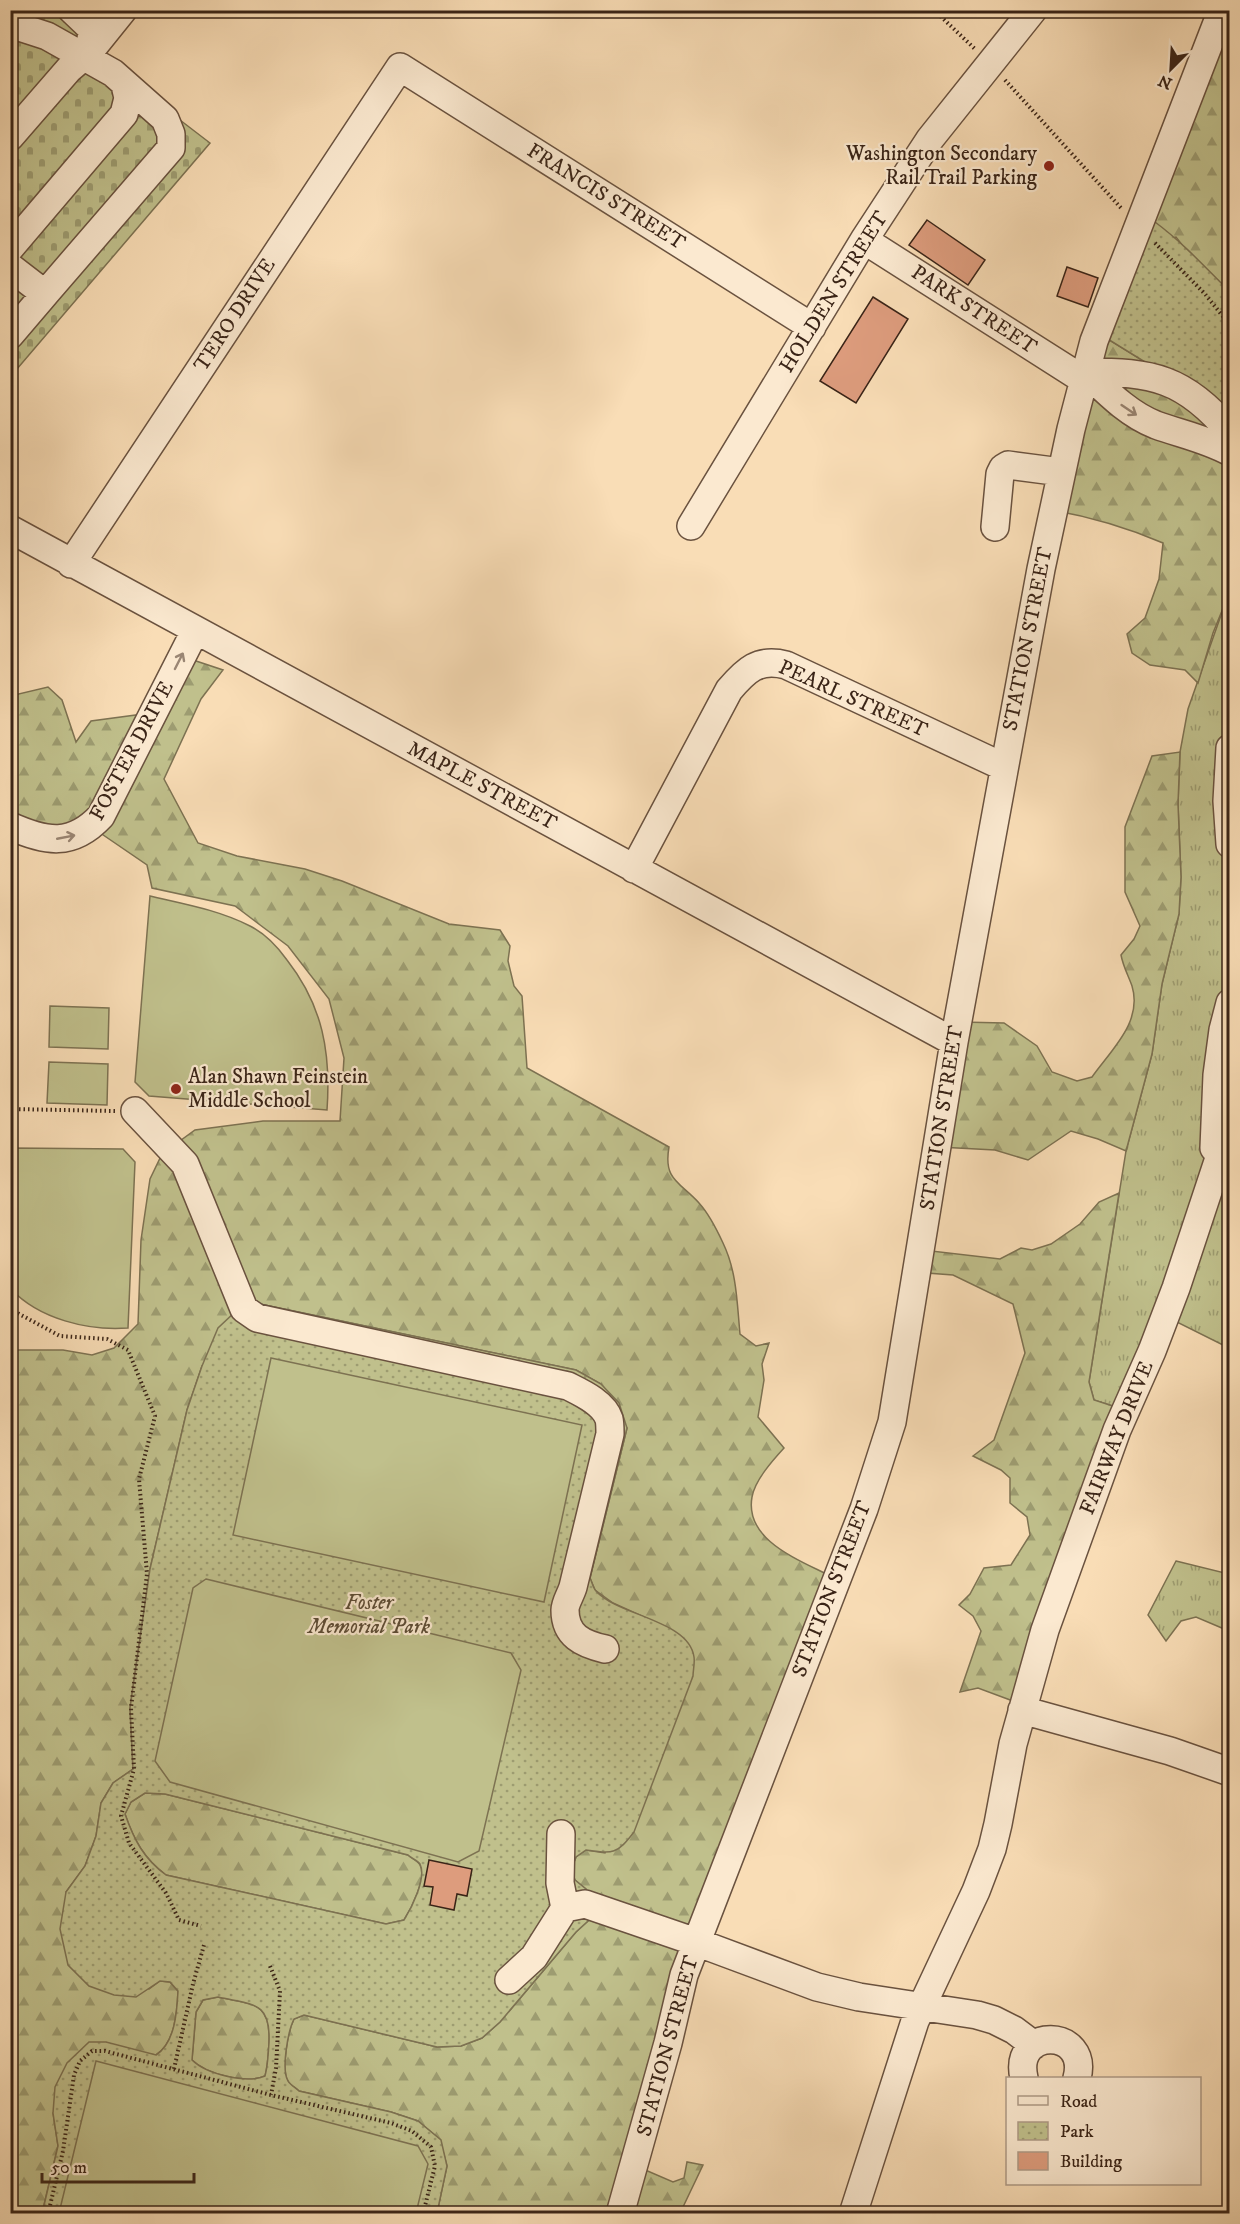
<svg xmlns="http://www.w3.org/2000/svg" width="1240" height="2224" font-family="'IM FELL DW Pica',serif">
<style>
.grass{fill:url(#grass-tufts);stroke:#7d7252;stroke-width:1.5}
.forest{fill:url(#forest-firs);stroke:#7d7252;stroke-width:1.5}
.cemetery{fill:url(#cemetery-stones);stroke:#7d7252;stroke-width:1.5}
.park{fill:url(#park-dots);stroke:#7d7252;stroke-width:1.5;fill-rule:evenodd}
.pitch{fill:#c0c08c;stroke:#7d7252;stroke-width:1.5}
.building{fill:#dd9c7d;stroke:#3a2417;stroke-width:1.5}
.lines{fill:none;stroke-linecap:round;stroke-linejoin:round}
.minor-casing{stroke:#6a523f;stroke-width:30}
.path{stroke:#3a2417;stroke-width:4;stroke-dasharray:1.5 3;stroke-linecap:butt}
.minor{stroke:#fbe9d0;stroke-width:27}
.oneway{stroke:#9a8674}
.poi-dot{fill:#8f2418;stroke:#fbe9d0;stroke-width:2}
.labels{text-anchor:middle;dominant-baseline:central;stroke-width:4.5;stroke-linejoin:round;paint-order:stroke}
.poi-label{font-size:21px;fill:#3a2417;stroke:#fbe9d0;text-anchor:end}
.street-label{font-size:21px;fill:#3a2417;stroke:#fbe9d0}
.park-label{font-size:21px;font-style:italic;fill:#5c4b34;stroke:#fbe9d0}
</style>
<defs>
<pattern id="grass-tufts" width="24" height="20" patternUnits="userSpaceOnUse" patternTransform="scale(1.5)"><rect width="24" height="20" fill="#c0c08c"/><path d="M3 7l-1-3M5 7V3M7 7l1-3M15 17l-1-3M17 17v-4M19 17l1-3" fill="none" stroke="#9d9c71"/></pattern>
<pattern id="forest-firs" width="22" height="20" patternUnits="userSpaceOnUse" patternTransform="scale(1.5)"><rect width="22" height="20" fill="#c0c08c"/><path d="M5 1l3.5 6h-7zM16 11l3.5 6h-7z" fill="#9d9c71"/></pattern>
<pattern id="cemetery-stones" width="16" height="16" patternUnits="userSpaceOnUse" patternTransform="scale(1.5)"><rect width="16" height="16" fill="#c0c08c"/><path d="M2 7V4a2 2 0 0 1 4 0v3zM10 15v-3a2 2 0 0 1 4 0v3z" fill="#9d9c71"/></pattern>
<pattern id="park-dots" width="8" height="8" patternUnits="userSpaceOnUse" patternTransform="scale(1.5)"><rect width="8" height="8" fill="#c0c08c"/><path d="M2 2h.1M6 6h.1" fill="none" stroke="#9d9c71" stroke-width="1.8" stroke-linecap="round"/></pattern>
</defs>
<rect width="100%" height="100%" fill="#f9ddb6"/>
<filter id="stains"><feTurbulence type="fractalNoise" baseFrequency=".00333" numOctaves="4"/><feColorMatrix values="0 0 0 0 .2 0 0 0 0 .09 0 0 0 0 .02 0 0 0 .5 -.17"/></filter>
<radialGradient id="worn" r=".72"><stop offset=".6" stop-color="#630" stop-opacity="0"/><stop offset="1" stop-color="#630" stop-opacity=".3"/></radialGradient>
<path class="grass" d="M1229 598V1348L1167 1317 1125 1410 1094 1400 1089 1382 1126 1151 1152 1054 1162 984 1179 914 1181 877 1178 804 1180 752 1188 709 1226 601Z
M1176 1561 1229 1574V1631L1196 1617 1181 1621 1166 1641 1148 1615Z"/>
<path class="forest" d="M1229 11V291L1186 250 1176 237 1128 247Z
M1098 333 1210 402 1229 424V598L1226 601 1213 633 1198 683 1185 670 1150 665 1132 653 1127 634 1145 618 1159 579 1163 543C1126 527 1091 517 1052 510Z
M181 656 223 670 201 699 164 779 198 843 237 856 305 869 342 881 449 924 500 930 510 946 508 961 514 986 522 996 527 1068 669 1147C663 1180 680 1182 699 1203 709 1214 717 1230 723 1243 737 1272 737 1303 740 1334L756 1346 769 1343 762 1364 764 1380 758 1417 784 1448C773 1460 755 1480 752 1497 744 1542 803 1561 834 1578L699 1930 636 2166 673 2182 684 2178 687 2162 703 2165 683 2207 685 2213H437L447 2166 440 2140 418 2121 391 2112 299 2091C296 2088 290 2085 288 2081 281 2070 288 2031 294 2019L304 2015 437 2047 461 2046 482 2038 500 2022 576 1932 588 1921 586 1889 575 1880 571 1870 576 1857 586 1850 605 1853 666 1627 613 1603 595 1590 590 1578 627 1428 601 1384 576 1370 260 1304 202 1366 187 1410 150 1569 130 1708 133 1769 113 1783 101 1803 96 1836 85 1866 66 1892 149 1989 160 1981 170 1982 178 1991C177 2012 175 2043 156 2055L143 2053 53 2113 58 2146 42 2213H11V1350H63L92 1355 114 1348 138 1324 141 1240 150 1179 162 1154 195 1130 263 1121H340L344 1058 329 999 288 946 235 906 152 888 147 865 90 826 74 834 11 823 10 696 48 687 62 700 76 742 91 721 143 714Z
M1180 752 1178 804 1181 877 1179 914 1162 984 1152 1054 1126 1151 1098 1139 1071 1131 1028 1160 995 1150 939 1147 961 1022 1004 1023 1037 1046 1052 1072 1077 1081 1092 1077C1111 1050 1143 1022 1132 986 1128 975 1123 966 1121 955L1134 939 1140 926 1125 892V827L1152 756Z
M1119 1193 1089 1382 1094 1400 1125 1410 1021 1704 978 1688 960 1692 981 1631 973 1616 959 1605 970 1594 984 1568 1011 1565 1030 1535 1027 1517 1010 1503V1478L1001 1470 973 1456 994 1440 1025 1353 1013 1304 953 1275 914 1272 923 1250 1000 1259 1021 1248 1032 1250 1051 1244 1080 1224 1099 1202Z
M145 1793 165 1794 408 1855C411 1858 418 1861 420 1865 427 1878 411 1909 404 1920L386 1924 166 1875C144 1859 134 1840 125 1814L131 1802Z
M218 1997C253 2005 271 2001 269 2043 268 2055 268 2065 265 2076 246 2084 206 2074 192 2060L196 2012 203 2000Z"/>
<path class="cemetery" d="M11 11H123L90 51 210 143 11 376Z"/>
<path class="park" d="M1155 222C1182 242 1205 267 1229 291V424L1210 402 1098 333 1127 250Z
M260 1304 576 1370 601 1384 619 1403 627 1428 590 1578C592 1582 593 1588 596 1591 618 1616 689 1620 694 1657 695 1663 693 1670 693 1676L634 1832C617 1854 614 1854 586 1850L576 1857 571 1870 575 1880 586 1889 594 1903 588 1921 576 1932 500 2022 482 2038 461 2046 437 2047 304 2015 294 2019C288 2031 281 2069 288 2081 290 2085 296 2088 299 2091L391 2112 418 2121 441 2140 447 2166 437 2213 42 2214 58 2146 53 2113 55 2087 67 2063 89 2042H106L156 2055C175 2043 177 2012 178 1991L170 1982 160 1981 136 1997 114 1995 89 1986 68 1965 60 1929 66 1892 85 1866 96 1836 101 1803 113 1783 133 1769 130 1708 150 1569 187 1410 202 1366 218 1328 235 1312ZM145 1793 165 1794 408 1855C411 1858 418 1861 420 1864 427 1878 411 1909 404 1920L386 1924 166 1875C144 1859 134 1840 125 1814L131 1802ZM218 1997C253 2005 271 2001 269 2043 268 2055 268 2065 265 2076 246 2084 206 2074 192 2060L196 2012 203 2000Z"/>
<path class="pitch" d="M150 896C184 904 219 910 250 926 266 934 277 946 287 960 323 1006 331 1053 327 1110L149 1096 135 1082Z
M50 1006 109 1008 108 1049 49 1047Z
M49 1062 108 1064 107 1105 47 1103Z
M11 1148 123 1149 135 1162 128 1328C88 1331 39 1319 11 1289Z
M271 1358 582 1425 544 1602 233 1535Z
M206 1579 511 1653 521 1670 479 1851 458 1862 170 1782 155 1761 193 1588Z
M96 2061 418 2146 428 2164 416 2213H59Z"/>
<path class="building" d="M927 220 985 260 968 285 909 245Z
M1067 267 1098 278 1088 307 1057 296Z
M873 297 908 319 856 403 820 381Z
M429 1860 472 1869 467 1896 457 1894 454 1910 430 1905 433 1887 424 1886Z"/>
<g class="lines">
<g class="minor-casing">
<path id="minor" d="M10 24 47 36 113 73 165 119 171 134V148L45 294 10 267
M90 51 123 10
M10 137 69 69 90 51 92 29 72 10
M864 240 1084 380
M10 248 124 114 128 98 125 85
M10 335 45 294
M1086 372C1107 392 1128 414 1156 425 1181 434 1206 439 1230 452
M1086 372C1152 372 1185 378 1230 432
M691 526 864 240 930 139 1033 10
M995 527 1000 474 1003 468 1008 465 1061 472
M10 529 954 1042
M71 564 400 67 812 327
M1230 748 1227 801 1230 844
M10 826C46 842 72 847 101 816L195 631
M634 869 729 690C746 670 758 658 786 665L1004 767
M135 1111 185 1164 244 1309 257 1318 568 1386C582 1393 604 1403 609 1419 610 1423 610 1430 610 1434L573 1587C571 1594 565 1603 565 1610 565 1636 583 1644 605 1649
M1214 1148 1217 1075 1223 1030 1230 1003
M1022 1710 1170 1751 1230 1772
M561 1834 560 1883 565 1908
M509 1980 534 1957 565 1908 585 1904 696 1942 817 1987 859 1997 977 2015 994 2020 1014 2030 1034 2045
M1024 2078C1012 2026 1090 2028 1077 2078
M620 2214 668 2043 684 1975 864 1509 892 1422 954 1042 1041 569 1071 429 1094 341 1222 10
M853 2214 915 2021 976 1891 992 1849 998 1824 1013 1744 1045 1630 1117 1430 1152 1351 1176 1288 1230 1125"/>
</g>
<path class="path" d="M934 10 975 49
M1005 80 1121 208
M1155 243 1205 294 1230 325
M10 1109 115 1111
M10 1309 60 1336 107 1339 128 1350 155 1416 139 1479 147 1574 131 1708 134 1769 121 1816 129 1843 166 1893 179 1920 201 1926
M270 1966 280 1991 276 2068 271 2095
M174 2069 193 1984 204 1945
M48 2214 63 2151 74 2075 80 2061 92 2051H105L271 2095 391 2123 412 2131 431 2147 435 2166 423 2214"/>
<use href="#minor" class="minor"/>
</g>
<defs><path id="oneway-shaft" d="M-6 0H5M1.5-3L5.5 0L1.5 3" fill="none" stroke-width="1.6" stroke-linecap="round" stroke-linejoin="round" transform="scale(1.5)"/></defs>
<g class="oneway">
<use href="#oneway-shaft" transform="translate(1129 410) rotate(34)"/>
<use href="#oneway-shaft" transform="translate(179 661) rotate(-63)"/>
<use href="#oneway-shaft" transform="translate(66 837) rotate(-11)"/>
</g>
<g class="poi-dot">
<circle cx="1049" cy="166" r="6"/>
<circle cx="176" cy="1089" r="6"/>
</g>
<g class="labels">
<g class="poi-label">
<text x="1037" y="154">Washington Secondary<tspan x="1037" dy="24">Rail Trail Parking</tspan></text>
<text x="188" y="1077" text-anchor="start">Alan Shawn Feinstein<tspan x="188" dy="24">Middle School</tspan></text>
</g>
<g class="street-label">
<text transform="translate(606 197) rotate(32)">FRANCIS STREET</text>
<text transform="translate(834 292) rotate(-58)">HOLDEN STREET</text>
<text transform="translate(974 310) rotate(33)">PARK STREET</text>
<text transform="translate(235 315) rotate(-57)">TERO DRIVE</text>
<text transform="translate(1028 639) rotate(-79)">STATION STREET</text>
<text transform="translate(853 699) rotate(24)">PEARL STREET</text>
<text transform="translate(132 751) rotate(-62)">FOSTER DRIVE</text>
<text transform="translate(482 786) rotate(28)">MAPLE STREET</text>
<text transform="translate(942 1118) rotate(-81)">STATION STREET</text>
<text transform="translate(1117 1438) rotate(-68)">FAIRWAY DRIVE</text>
<text transform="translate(832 1589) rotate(-69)">STATION STREET</text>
<text transform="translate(668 2046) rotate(-75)">STATION STREET</text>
</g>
<g class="park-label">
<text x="369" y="1603">Foster<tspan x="369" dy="24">Memorial Park</tspan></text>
</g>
</g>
<rect width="1240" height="2224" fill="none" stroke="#f9ddb6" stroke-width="36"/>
<rect x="12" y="12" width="1216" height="2200" fill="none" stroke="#3a2417" stroke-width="3"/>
<rect x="18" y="18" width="1204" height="2188" fill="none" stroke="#3a2417" stroke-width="1.5"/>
<rect x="1006" y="2077" width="195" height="108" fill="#fbe9d0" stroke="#ae9a86" stroke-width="1.5"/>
<rect x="1018" y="2096" width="30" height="9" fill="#fbe9d0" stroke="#ae9a86" stroke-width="1.5"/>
<text x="1060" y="2107" font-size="18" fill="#3a2417">Road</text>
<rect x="1018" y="2122" width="30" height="18" fill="url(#park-dots)" stroke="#ae9a86" stroke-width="1.5"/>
<text x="1060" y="2137" font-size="18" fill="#3a2417">Park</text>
<rect x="1018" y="2152" width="30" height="18" fill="#dd9c7d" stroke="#ae9a86" stroke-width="1.5"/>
<text x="1060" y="2167" font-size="18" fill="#3a2417">Building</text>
<g transform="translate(1171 69) rotate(204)" stroke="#fbe9d0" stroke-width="4.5" paint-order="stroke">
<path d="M0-4.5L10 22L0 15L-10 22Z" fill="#3a2417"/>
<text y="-9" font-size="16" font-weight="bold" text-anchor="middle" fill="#3a2417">N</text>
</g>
<path d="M42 2173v9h152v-9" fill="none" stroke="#3a2417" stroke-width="3"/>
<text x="51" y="2173" font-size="18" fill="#3a2417" stroke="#fbe9d0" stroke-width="4.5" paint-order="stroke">50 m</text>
<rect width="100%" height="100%" filter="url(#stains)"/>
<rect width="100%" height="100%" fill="url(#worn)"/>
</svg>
